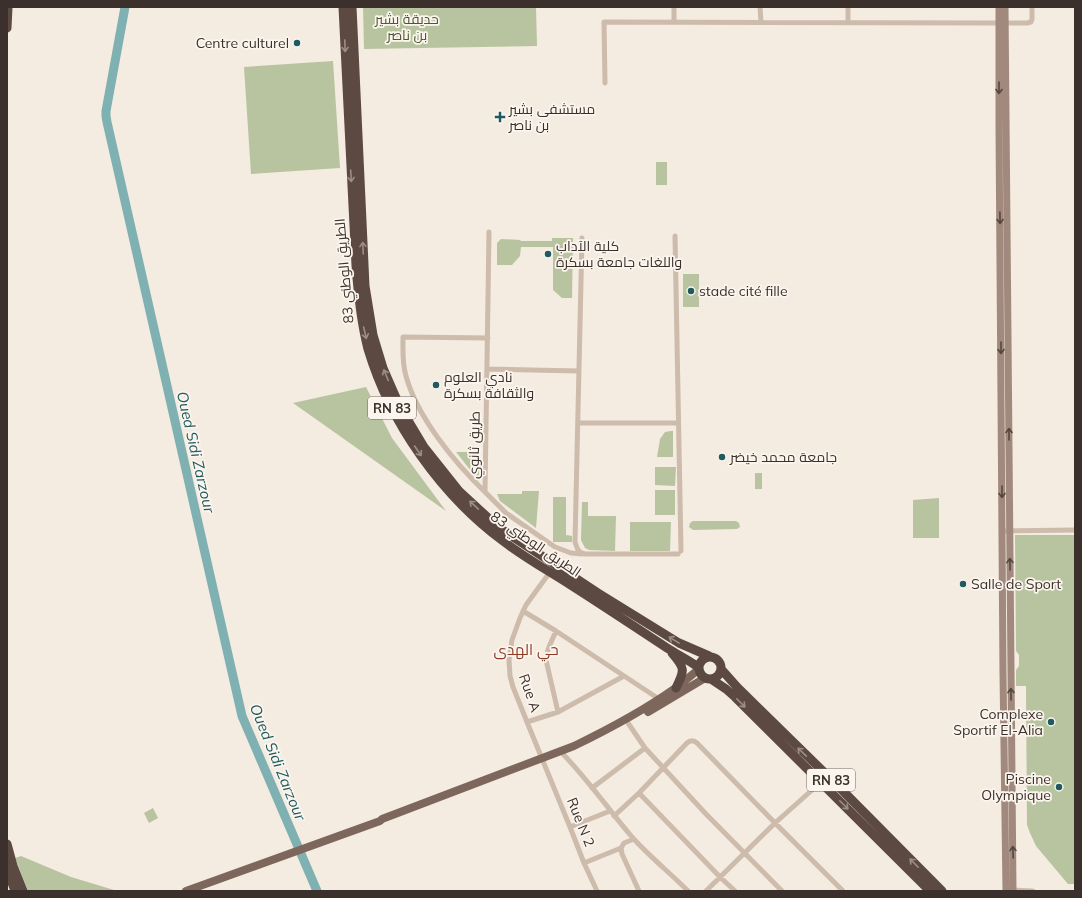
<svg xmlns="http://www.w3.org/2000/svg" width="1082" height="898" font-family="Mulish,Cairo,sans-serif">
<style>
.green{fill:#b8c4a0}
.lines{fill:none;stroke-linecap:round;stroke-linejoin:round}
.river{stroke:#7fb0b2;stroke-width:9}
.street{stroke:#cdbbac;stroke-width:5}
.secondary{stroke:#a18a7d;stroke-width:7}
.primary{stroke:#7d675c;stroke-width:8}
.highway{stroke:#5c4a42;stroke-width:9}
.oneway{stroke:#9c8e87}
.oneway2{stroke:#544640}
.poi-dot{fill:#1f5a5e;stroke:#fbf5ee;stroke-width:1.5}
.labels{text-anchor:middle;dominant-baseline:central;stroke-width:3.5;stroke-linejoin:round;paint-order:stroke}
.shield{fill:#fbf5ee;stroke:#756b66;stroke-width:1}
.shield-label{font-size:13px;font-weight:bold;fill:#3b302b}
.park-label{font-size:14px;fill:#4a5a2e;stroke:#fbf5ee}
.poi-label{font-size:14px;fill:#3b302b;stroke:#fbf5ee;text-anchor:start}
.street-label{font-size:14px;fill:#3b302b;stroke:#fbf5ee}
.water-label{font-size:15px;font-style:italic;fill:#1f5a5e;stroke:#fbf5ee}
.neighbourhood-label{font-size:15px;fill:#8c3b22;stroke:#fbf5ee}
</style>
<rect width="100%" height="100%" fill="#f4ebe1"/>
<path class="green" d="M363 7H536L537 46 364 49Z
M333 61 340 168 251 174 244 67Z
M656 162H667V185H656Z
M552 238H573L572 298H562L553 290V247H521L520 256 512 265H497V243L501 239 520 240 521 241H552Z
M683 274H699V307H683Z
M366 387 392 438 446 511 293 403Z
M671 431H673V457H657L660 439 665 432Z
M456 452H480L479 481Z
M655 467H676L675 486 655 485Z
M755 473H762V489H755Z
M655 490H675V515H655Z
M522 491H539L536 528 500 501 497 494H522Z
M553 497H566V535L572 536V542H553Z
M939 498V538H913V500Z
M582 502H588V516H616L615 551 589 550 585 548 581 540Z
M693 521H736L739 523 740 527 737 529 693 530 689 527 690 523Z
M630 522H671L670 551H630Z
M1015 535H1075V884H1068L1036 846 1030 833 1027 825 1026 686H1016V670L1019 666V655L1016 651Z
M153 808 158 818 149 823 144 813Z
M21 856 71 877 114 890 125 891H28L15 858Z"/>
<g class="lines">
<path class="river" d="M125 7 106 111V116L107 122 242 716 317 891"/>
<path class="street" d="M674 7V21
M760 7 761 22
M848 22V7
M1005 23H1027L1031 22 1032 19V7
M605 83 604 22 999 23
M489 232 485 492 506 513 555 547 571 553 582 554
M675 236 681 551
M582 238 575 542C577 548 578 554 586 554H678
M487 369 579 371
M578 423H678
M485 492C455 463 417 417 406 376 402 363 403 350 403 337L488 338
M1002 531 1075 530
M550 572 526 605 520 618 512 640 509 660 510 676 513 687 527 722 570 827 584 863 597 891
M523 611 556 631 659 699
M556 631C552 641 546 650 546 660L558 712
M527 722 558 712 624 676
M628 723 645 748 706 814 782 891
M563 754C588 780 609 810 632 837 649 856 670 873 688 891
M592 788 645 748
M639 793 720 877 735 891
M614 816 639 793 687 743C690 740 694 740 697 743L775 823 843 891
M570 827 610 811
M634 839 624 843 621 848 622 854 639 891
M584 863 621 848
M1013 890 1033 891
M706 891 775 823 821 782"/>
<path class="secondary" d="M999 7V127L1003 673 1006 891
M1005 7 1013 891"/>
<path class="primary" d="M648 712 705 678
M186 891 380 821 382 819 574 746C609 729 643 711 674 689 683 683 690 676 698 670"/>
<path class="highway" d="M343 7 356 265C358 293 361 322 368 349 390 423 441 495 503 541 524 557 547 570 569 584 602 605 635 627 667 648 678 655 688 660 698 667
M352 7 365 286 373 335 383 368 400 407 424 447 459 491 498 527 598 593 679 643 709 656
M7 28 8 7
M672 653C685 668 685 670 676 688
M699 668a11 11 0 1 1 22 0a11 11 0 1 1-22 0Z
M721 669 737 687 837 785 942 891
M711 679 726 689 735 697 930 891
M7 844 13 866 23 891
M7 869 15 891"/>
</g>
<defs><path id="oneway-shaft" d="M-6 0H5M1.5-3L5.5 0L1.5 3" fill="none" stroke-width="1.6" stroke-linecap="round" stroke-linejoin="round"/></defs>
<g class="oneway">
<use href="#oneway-shaft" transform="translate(345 46) rotate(88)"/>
<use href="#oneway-shaft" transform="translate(351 176) rotate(87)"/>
<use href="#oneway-shaft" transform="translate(363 248) rotate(-93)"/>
<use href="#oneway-shaft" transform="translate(365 333) rotate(77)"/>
<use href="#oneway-shaft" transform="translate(386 375) rotate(-113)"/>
<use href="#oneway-shaft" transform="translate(418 451) rotate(56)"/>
<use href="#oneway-shaft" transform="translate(474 505) rotate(-137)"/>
<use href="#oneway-shaft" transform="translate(674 640) rotate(-149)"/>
<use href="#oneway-shaft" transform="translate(741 703) rotate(45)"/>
<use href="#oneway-shaft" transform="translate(802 752) rotate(-136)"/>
<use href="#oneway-shaft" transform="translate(844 805) rotate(45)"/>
<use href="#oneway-shaft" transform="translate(914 863) rotate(-135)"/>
</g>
<g class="oneway2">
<use href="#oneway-shaft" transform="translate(999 88) rotate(90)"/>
<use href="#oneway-shaft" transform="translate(1000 218) rotate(89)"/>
<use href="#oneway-shaft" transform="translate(1001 348) rotate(90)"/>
<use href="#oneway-shaft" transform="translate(1009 434) rotate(-90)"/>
<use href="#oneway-shaft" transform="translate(1002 492) rotate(90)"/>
<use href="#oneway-shaft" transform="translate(1010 564) rotate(-91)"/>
<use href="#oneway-shaft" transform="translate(1011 694) rotate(-91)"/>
<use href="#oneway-shaft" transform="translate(1013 852) rotate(-92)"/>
</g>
<g class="poi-dot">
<circle cx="297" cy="43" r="4"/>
<path d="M498 111h4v4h4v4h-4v4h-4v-4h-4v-4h4z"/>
<circle cx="548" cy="254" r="4"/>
<circle cx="691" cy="291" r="4"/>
<circle cx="436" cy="385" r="4"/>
<circle cx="722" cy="457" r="4"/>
<circle cx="963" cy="584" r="4"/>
<circle cx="1051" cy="722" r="4"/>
<circle cx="1059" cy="787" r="4"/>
</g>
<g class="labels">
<g class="shield">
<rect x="368" y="397" width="48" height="22" rx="3"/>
<rect x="807" y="769" width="48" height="22" rx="3"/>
</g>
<g class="shield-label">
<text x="392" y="408">RN 83</text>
<text x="831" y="780">RN 83</text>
</g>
<g class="park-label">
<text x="407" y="19">حديقة بشير<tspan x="407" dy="16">بن ناصر</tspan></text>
</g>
<g class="poi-label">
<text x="289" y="43" text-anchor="end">Centre culturel</text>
<text x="509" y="109">مستشفى بشير<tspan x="509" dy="16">بن ناصر</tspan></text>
<text x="556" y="246">كلية الآداب<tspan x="556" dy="16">واللغات جامعة بسكرة</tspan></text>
<text x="699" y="291">stade cité fille</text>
<text x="444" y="377">نادي العلوم<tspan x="444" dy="16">والثقافة بسكرة</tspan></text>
<text x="730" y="457">جامعة محمد خيضر</text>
<text x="971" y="584">Salle de Sport</text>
<text x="1043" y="714" text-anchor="end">Complexe<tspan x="1043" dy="16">Sportif El-Alia</tspan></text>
<text x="1051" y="779" text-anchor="end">Piscine<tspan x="1051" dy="16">Olympique</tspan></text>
</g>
<g class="street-label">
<text transform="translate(344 271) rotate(-95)">الطريق الوطني 83</text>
<text transform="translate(474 445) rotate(-89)">طريق ثانوي</text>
<text transform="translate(536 544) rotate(34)">الطريق الوطني 83</text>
<text transform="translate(530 693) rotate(71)">Rue A</text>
<text transform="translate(581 822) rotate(68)">Rue N 2</text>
</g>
<g class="water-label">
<text transform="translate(196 452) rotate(77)">Oued Sidi Zarzour</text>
<text transform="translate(278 762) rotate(68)">Oued Sidi Zarzour</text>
</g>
<g class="neighbourhood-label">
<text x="526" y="649">حي الهدى</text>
</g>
</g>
<rect width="1082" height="898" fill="none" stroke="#3b302b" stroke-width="16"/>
</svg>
